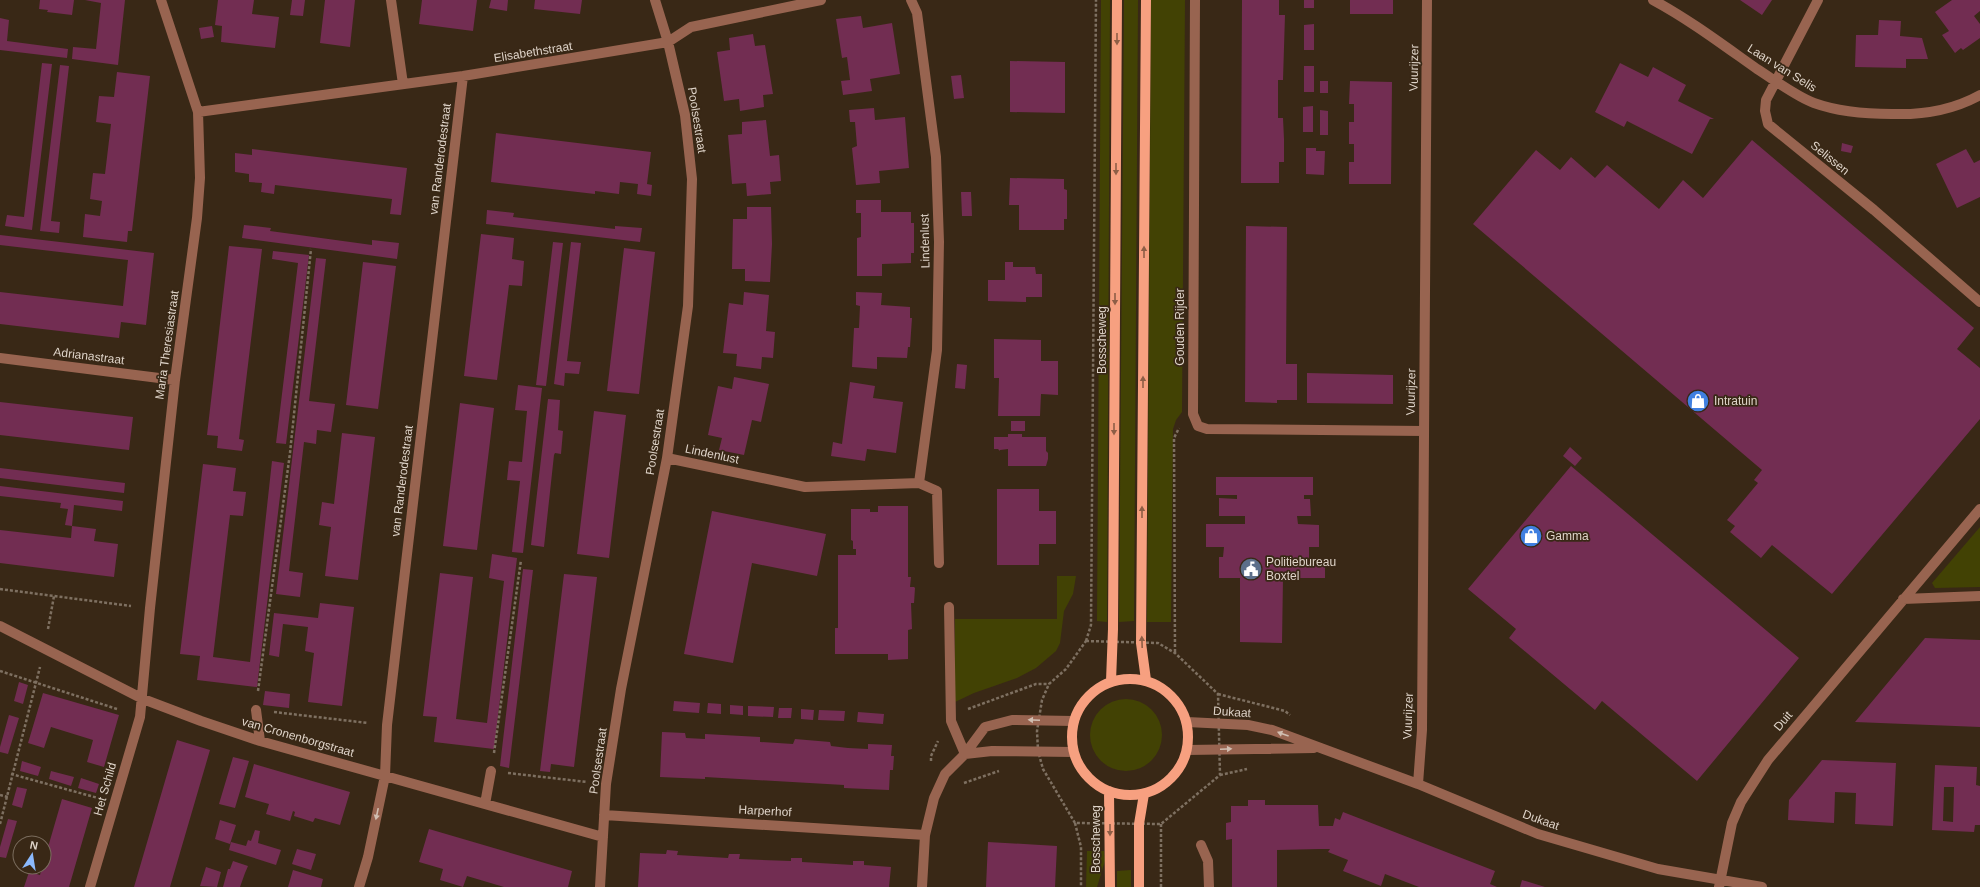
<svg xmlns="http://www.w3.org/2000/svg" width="1980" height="887" font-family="Helvetica,sans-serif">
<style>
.green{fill:#424204}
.building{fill:#722d52;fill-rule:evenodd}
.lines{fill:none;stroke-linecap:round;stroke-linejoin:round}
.path{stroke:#7e7061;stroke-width:2.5;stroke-dasharray:3 2;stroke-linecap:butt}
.minor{stroke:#986450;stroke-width:10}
.major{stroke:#f7a080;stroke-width:10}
.oneway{fill:#8e5e46}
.oneway2{fill:#d1beb1}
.labels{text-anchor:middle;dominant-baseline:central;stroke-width:3.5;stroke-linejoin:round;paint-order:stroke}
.street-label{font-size:12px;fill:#dfd4c9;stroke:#392816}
.poi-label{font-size:12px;fill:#dfd4c9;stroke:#392816;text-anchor:start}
</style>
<rect width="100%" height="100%" fill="#392816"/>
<path class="green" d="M1101 0H1110L1107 622 1097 621Z
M1124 0H1138L1134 621 1119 622Z
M1151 0H1185L1182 412 1176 420 1173 429 1171 622H1147Z
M1980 527V587L1935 588 1932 583Z
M1057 576H1076L1073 594 1064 611 1060 643 1056 651 1036 668 1017 678 974 693 955 702V619H1057Z
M1090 735a36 36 0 1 1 72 0a36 36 0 1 1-72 0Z
M1087 851H1104L1105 861 1097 887H1086Z
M1131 870V887H1117V871Z"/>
<path class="building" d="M40 0H74L72 15 47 12 48 10 39 9Z
M85 0H125L118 65 72 59 73 47 96 49 101 3Z
M218 0H254L252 14 279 17 275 48 221 42 222 26 215 25Z
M292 0H305L303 16 290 15Z
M325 0H355L350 47 320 43Z
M422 0H477L473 31 419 24Z
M491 0H508L507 11 489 8Z
M535 0H582L580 14 534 9Z
M1242 0H1279V15H1285L1283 80H1278V118H1283L1284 139V162H1279V183H1241Z
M1304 0H1314V8H1304Z
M1350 0H1393V14H1350Z
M1740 0H1772L1762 15Z
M1952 0H1980V11L1974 16 1980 24V38L1963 50 1961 48 1955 53 1942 35 1949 31 1935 12Z
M861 16 863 28 892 23 900 74 870 79 872 91 843 95 841 81 850 80 847 57 842 58 836 19Z
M0 18 9 20 7 41 68 49 67 58 0 50Z
M1879 20 1901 21 1900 36 1922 38 1928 59H1906V68L1855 67 1856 35H1878Z
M1314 24V50H1304V25Z
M212 26 214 37 201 39 199 28Z
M753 34 755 46 765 45 773 94 763 95 764 107 740 111 739 99 724 101 717 52 730 50 729 38Z
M1010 61 1065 62V113L1010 112Z
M42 63 52 64 32 230 5 226 7 215 24 217Z
M1620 63 1648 77 1653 67 1686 85 1678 101 1714 119H1710L1692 154 1627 121 1624 127 1595 112Z
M60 65 69 66 51 221 60 222 59 233 40 231Z
M1304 66H1314V92H1304Z
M117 72 150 76 132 231H128L127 242 83 237 85 214 100 216 102 201 90 199 93 173 105 174 111 124 96 122 99 96 114 97Z
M961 75 964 98 954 99 951 76Z
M1320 81H1328V93H1320Z
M1350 81 1392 82 1391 184H1349V162H1354V144H1349V122H1354V104H1349Z
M1313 106V132H1303V107Z
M874 108 875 120 905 117 909 168 879 171 880 183 856 185 852 148 857 146 855 122H850L849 110Z
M1320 110 1328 111V135H1320Z
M766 120 770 156 779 155 781 181 770 182 771 194 747 196 746 183 732 184 728 135 742 134V122Z
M496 133 651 152 647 184 652 185 651 196 637 194 638 184 620 182 619 194 595 191V194L491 182Z
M1752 140 1974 328 1957 349 1980 368V419L1832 594 1772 545 1761 558 1730 532 1735 526 1727 520 1758 483 1754 480 1762 470 1473 224 1536 150 1560 170 1571 157 1595 178 1607 165 1659 209 1683 180 1703 198Z
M1842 143 1853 146 1851 153 1841 151Z
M1306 148H1316V151H1325L1324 175 1306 174Z
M252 149 407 168 401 215 390 214 392 199 275 185 274 194 261 192 262 183 249 182V174L235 172V153L252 155Z
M1966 149 1974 163 1980 160V197L1957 208 1936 164Z
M1010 178 1064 179V189L1067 190V219H1064V230H1019V205H1009Z
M961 192H971L972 216H962Z
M856 200H881V212H911V223H914V253H911V263L882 264V276H857V238L861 237V213H856Z
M747 207H771L772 244 770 282 745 281V269H732L733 219H747Z
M487 210 514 213 513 217 615 229V226L642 228 640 242 486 224Z
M244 225 271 228 270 231 372 245V240L399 243 397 259 242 238Z
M1246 226 1287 227 1286 364H1297V400H1277V403L1245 402Z
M481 234 514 238 512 259 524 261 522 286 509 285 497 380 464 376Z
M0 235 154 253 146 325 121 322 119 338 0 324V292L123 306 128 260 0 245Z
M553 242 563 243 546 386 536 385Z
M571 242 581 243 567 361 581 362 579 374 565 373 564 386 554 384Z
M229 246 262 249 239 439 244 440 242 451 217 448 218 436 207 435Z
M624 248 655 252 639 394 607 391Z
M273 251 309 255 286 444 276 443 298 263 272 259Z
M316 258 326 259 309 401 335 404 331 432 317 430 316 444 304 442 289 571 303 573 300 597 276 594Z
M363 262 396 266 378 409 346 405Z
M1005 262H1013V267H1035L1036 274H1042V297H1026V302L988 301V280H1005Z
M744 292 769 295 766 331 775 332 773 358 762 357 761 369 736 366 737 354 723 353 729 303 743 305Z
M856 292 882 293 881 305 910 307V318H912L910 347H908L907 358 877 357V369L852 367 854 328H859L860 306 856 305Z
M994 339 1041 340V361H1058V395L1041 394 1040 416H998L999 378H994Z
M957 364 967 365 965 389 955 388Z
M1307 373 1393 375V404L1307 403Z
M734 377 769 384 761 422 752 420 744 455 719 450 722 438 708 435 718 386 732 389Z
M850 382 875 386 873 398 903 402 896 453 867 449 865 461 831 456 833 442 842 444Z
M518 385 542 388 523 553 512 552 520 481 507 480 509 461 522 462 527 411 515 410Z
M548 399 560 400 558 430 563 431 561 454 555 453 554 455 544 547 531 545Z
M0 402 133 417 129 450 0 435Z
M460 403 494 408 477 550 443 546Z
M594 411 626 415 609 558 577 554Z
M1011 421H1025V431H1011Z
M342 433 375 437 358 580 325 576 331 527 319 525 322 502 334 504Z
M1008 434H1022V437H1046V451L1048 453V459L1046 466H1008V449L1000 450V451L998 449H994V437H1008Z
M1570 447 1582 458 1575 466 1563 456Z
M272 461 284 463 257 687 197 680 200 656 180 654 203 464 236 468 233 491 246 492 243 516 230 515 213 657 250 662Z
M1571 466 1799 658 1697 781 1602 701 1595 710 1509 638 1516 629 1468 589Z
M0 468 125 483 124 493 0 478Z
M1216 477H1313V495H1304V499H1310L1311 516H1297L1298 524 1319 525V547H1309V559H1325V578H1283L1282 643 1240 642V578H1219V557H1223L1224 547H1206V524H1245V516H1219V498L1237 499V495H1216Z
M0 486 123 501 122 511 74 505 72 526 65 525 68 509 60 508 61 503 0 496Z
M997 489H1039V511H1056V544H1039V565H997Z
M878 506H908V577H911L910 587H914L915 588 914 603H911L912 629 908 630V659L888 660V654H835V628H838V555H856V549H853V541L851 540V509H870V512H878Z
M712 511 826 534 817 576 752 563 733 663 684 654Z
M72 526 96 529 94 541 118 544 114 577 0 563V530L71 538Z
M492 554 517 558 494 749 434 742 437 717 423 716 440 573 473 577 456 719 487 723 504 581 489 578Z
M523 569 533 570 509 768 500 766Z
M564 574 597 577 574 767 551 764 550 772 540 771Z
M320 603 354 607 342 706 308 702 314 653 305 651 308 627 283 624 279 657 269 655 274 613 318 618Z
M1925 638 1980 640V727L1855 722Z
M19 682 28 685 23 704 14 701Z
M265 691 290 694 289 708 263 705Z
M43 693 119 715 104 767 87 762 93 740 51 727 44 748 28 743Z
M674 701 700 703 699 713 673 711Z
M708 703 721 704V714L707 713Z
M730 705 743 706V715L730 714Z
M748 706 774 707 773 717 748 716Z
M779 708H792L791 718H778Z
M801 709 814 710 813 720 801 719Z
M819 710 845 711 844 721 818 720Z
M858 712 884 714 883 724 857 722Z
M9 715 19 718 8 754 0 752V747Z
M662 732 685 733 686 738 705 739V734L760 737V742L793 744 795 739 830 742 831 746 848 748 868 749V744L892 745 891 756H894L893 770H890L889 790 844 788V785L739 779 705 777V779L660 777Z
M177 740 210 750 170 887H134Z
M233 757 249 761 235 808 219 804Z
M1822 760 1896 763 1893 826 1855 824 1856 793 1835 792 1834 823 1788 820 1789 800Z
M22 761 41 767 38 776 20 771Z
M254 764 350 792 340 825 315 818 313 822 294 816 295 812 293 811 290 821 266 814 269 804 245 797Z
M1935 765 1977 767 1976 785 1980 786V825H1975L1974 832 1932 830ZM1944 787H1954L1953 822 1943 821Z
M51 771 74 777 71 786 49 779Z
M81 778 99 784 96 793 78 788Z
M17 787 27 789 22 808 12 805Z
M62 799 92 808 69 887H24L29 872 40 875 42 867H44V861Z
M1248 800H1265V805H1318L1319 826H1333L1335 818 1340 820 1343 812 1495 871 1490 884 1497 887H1419L1385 874 1381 886 1343 871 1348 860 1328 852 1330 849H1319L1277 850V887H1232V839L1226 840V823L1231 822V806H1248Z
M8 819 17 821 6 858 0 857V847Z
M220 820 236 825 230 844 215 839Z
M429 829 572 871 568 887H504L467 876 463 887 440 880 443 869 419 862Z
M255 830 260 831 258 843 281 850 276 865 229 850 231 842 246 846 248 840 251 841Z
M988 842 1057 846 1055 887H986Z
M297 849 316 854 311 870 292 864Z
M667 850 678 851 677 855 728 858 729 854H740L739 859 791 861V858H802V862L853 865V861H864V865L891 867 889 887H638L640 853 666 854Z
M233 861 248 866 245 873 240 887H223L228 869H230Z
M206 867 221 872 217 887 200 886Z
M293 870 323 879 321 887H288Z
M1522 880 1545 887H1520Z"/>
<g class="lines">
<path class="path" d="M0 589 131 606
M48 629 54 596
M1086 641 1091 625 1096 0
M1086 641 1158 643 1175 653 1218 694 1220 775 1161 824 1075 823 1043 769 1038 751 1037 731 1042 700 1049 684 1066 669Z
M1175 652 1174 438 1179 428
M0 671 117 709
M258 691 290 453 311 249
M1218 694 1285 711 1290 715
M968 709 1036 684H1049
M274 712 368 723
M494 753 521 560
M931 761V756L938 741
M508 773 587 782
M11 774 98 798
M1220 775 1247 769
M964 783 999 771
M0 795 8 797
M1075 823 1081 847V887
M0 824 40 667
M1161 887V824"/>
<path class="minor" d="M391 0 403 84
M911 0 917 13 936 157 939 242 937 350 919 483 937 491 939 563
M1195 0 1193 414 1198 426 1207 429 1424 431
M1653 0C1690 20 1723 45 1757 69 1773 79 1797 97 1814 103 1839 112 1867 114 1892 114 1923 115 1953 110 1980 95
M1818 0 1766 100 1765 111 1768 124 1874 210 1980 302
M198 112 463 76 668 42 691 27 821 0
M0 358 175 380
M667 458 805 487 919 483
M1903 599 1980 596
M949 607 951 721 965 754
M0 626 143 699 201 721 260 741 603 837
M256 710 260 741
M1187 722 1248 725 1272 730 1418 784 1538 834 1658 869 1762 887
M1187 750 1314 748
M965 754 992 751 1073 752
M1418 784 1422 730 1427 0
M485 804 491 771
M604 815 925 835
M1201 845 1208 861 1209 887
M90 887 140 717 150 608 175 380 197 218 200 178 198 112 161 0
M359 887 368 857 385 776 387 725 463 76
M600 887 606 784 621 689 667 458 688 306 692 179 685 115 668 42 655 0
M922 887 925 835 934 798 945 774 965 754 985 727 1012 720 1073 721
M1719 887 1732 823 1741 802 1768 760 1980 509"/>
<path class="major" d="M1146 0 1141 643 1146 680
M1072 737a58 58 0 1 1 116 0a58 58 0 1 1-116 0Z
M1111 681 1113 629 1117 0
M1109 791 1110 887
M1139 887V824L1144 794"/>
</g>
<defs><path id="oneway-solid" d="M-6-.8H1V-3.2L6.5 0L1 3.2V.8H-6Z"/></defs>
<g class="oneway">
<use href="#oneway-solid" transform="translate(1117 39) rotate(90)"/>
<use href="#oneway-solid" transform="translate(1116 169) rotate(90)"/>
<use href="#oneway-solid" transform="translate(1144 252) rotate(-90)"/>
<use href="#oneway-solid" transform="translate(1115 299) rotate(90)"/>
<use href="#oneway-solid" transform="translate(1143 382) rotate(-90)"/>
<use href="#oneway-solid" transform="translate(1114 429) rotate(90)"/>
<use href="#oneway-solid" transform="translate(1142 512) rotate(-90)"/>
<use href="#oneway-solid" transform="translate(1142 642) rotate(-92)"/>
<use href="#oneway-solid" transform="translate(1110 830) rotate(90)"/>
</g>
<g class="oneway2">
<use href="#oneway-solid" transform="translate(1034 720) rotate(-178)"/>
<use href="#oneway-solid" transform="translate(1283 734) rotate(-160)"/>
<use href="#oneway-solid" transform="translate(1226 749) rotate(-2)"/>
<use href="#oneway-solid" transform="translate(377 814) rotate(102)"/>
</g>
<defs>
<g id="shop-disc" transform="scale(1.15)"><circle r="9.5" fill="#3f7fe0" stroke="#392816"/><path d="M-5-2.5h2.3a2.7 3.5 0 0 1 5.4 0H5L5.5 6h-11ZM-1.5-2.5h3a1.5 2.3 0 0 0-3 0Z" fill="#fff"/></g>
<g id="civic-disc" transform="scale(1.15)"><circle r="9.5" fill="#5c6f8a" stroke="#392816"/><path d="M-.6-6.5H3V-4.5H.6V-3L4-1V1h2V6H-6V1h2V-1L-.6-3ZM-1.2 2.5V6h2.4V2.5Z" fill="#fff"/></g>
</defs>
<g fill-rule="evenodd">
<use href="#shop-disc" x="1698" y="401"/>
<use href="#shop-disc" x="1531" y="536"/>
<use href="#civic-disc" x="1251" y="569"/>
</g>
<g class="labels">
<g class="street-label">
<text transform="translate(533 52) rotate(-9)">Elisabethstraat</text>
<text transform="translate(1414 68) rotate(-89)">Vuurijzer</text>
<text transform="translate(1782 68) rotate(32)">Laan van Selis</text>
<text transform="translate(697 120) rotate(81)">Poolsestraat</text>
<text transform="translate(1830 158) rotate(39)">Selissen</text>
<text transform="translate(440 159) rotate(-83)">van Randerodestraat</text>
<text transform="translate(925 241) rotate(-91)">Lindenlust</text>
<text transform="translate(1180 327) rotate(-90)">Gouden Rijder</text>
<text transform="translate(1102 340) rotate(-90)">Bosscheweg</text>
<text transform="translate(167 345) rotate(-82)">Maria Theresiastraat</text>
<text transform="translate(89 356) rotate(7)">Adrianastraat</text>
<text transform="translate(1411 392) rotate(-89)">Vuurijzer</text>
<text transform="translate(655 442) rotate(-81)">Poolsestraat</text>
<text transform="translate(712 454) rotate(12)">Lindenlust</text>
<text transform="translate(402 481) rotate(-83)">van Randerodestraat</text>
<text transform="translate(1232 712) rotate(4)">Dukaat</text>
<text transform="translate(1408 716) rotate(-88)">Vuurijzer</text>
<text transform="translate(1783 721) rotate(-50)">Duit</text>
<text transform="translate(298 737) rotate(16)">van Cronenborgstraat</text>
<text transform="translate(598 761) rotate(-82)">Poolsestraat</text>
<text transform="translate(105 789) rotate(-74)">Het Schild</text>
<text transform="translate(765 811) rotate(3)">Harperhof</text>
<text transform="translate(1541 820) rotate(20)">Dukaat</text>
<text transform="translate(1096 839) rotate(-90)">Bosscheweg</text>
</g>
<g class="poi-label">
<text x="1714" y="401">Intratuin</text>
<text x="1546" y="536">Gamma</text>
<text x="1266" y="562">Politiebureau<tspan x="1266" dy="14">Boxtel</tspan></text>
</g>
</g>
<g transform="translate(32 855) rotate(12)"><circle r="19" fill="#392816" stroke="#7b6d5e"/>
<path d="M0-3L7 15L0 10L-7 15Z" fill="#8bb9fc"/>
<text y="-6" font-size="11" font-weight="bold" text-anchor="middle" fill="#dfd4c9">N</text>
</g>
</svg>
